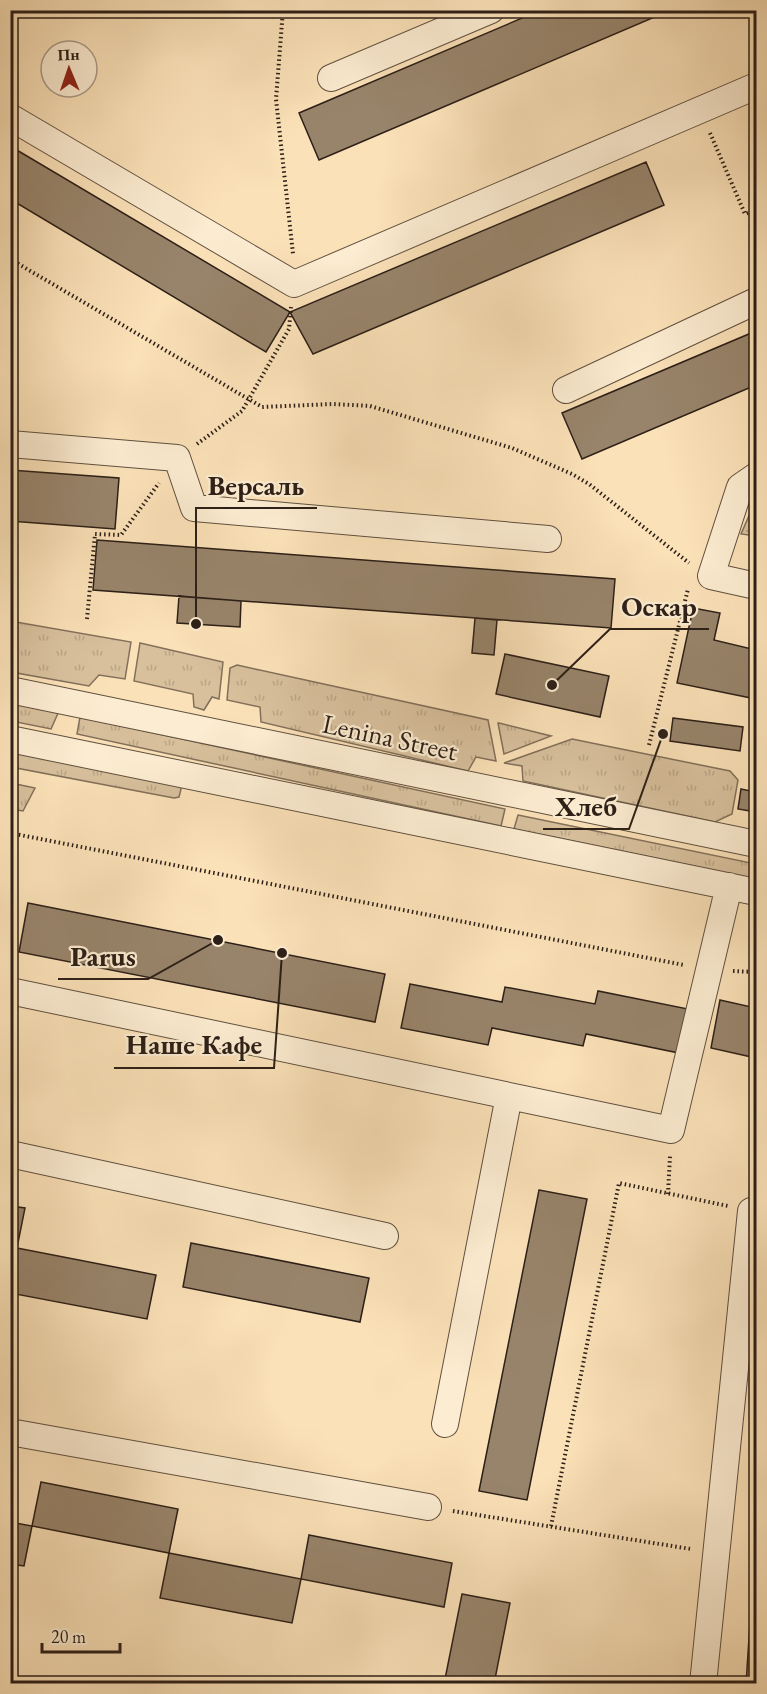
<svg xmlns="http://www.w3.org/2000/svg" width="767" height="1694" font-family="'EB Garamond',serif">
<style>
.grass{fill:url(#grass-tufts);stroke:#82705a;stroke-width:1.5}
.park{fill:url(#park-dots);stroke:#82705a;stroke-width:1.5}
.building{fill:#98846b;stroke:#2c1f17;stroke-width:1.5}
.lines{fill:none;stroke-linecap:round;stroke-linejoin:round}
.minor-casing{stroke:#60503f;stroke-width:28}
.path{stroke:#2c1f17;stroke-width:4;stroke-dasharray:1.5 3;stroke-linecap:butt}
.minor{stroke:#fcecd1;stroke-width:26}
.labels{text-anchor:middle;dominant-baseline:central;stroke-width:4.5;stroke-linejoin:round;paint-order:stroke}
.street-label{font-size:27px;fill:#2c1f17;stroke:#fcecd1}
.leader{fill:none;stroke:#2c1f17;stroke-width:2}
.callout-dot{fill:#2c1f17;stroke:#fcecd1;stroke-width:2}
.callout-label{font-size:28px;text-anchor:middle;font-weight:bold;fill:#2c1f17;stroke:#fcecd1;stroke-width:4.5;stroke-linejoin:round;paint-order:stroke}
</style>
<defs>
<pattern id="grass-tufts" width="24" height="20" patternUnits="userSpaceOnUse" patternTransform="scale(1.5)"><rect width="24" height="20" fill="#d8c09d"/><path d="M3 7l-1-3M5 7V3M7 7l1-3M15 17l-1-3M17 17v-4M19 17l1-3" fill="none" stroke="#baa586"/></pattern>
<pattern id="park-dots" width="8" height="8" patternUnits="userSpaceOnUse" patternTransform="scale(1.5)"><rect width="8" height="8" fill="#d8c09d"/><path d="M2 2h.1M6 6h.1" fill="none" stroke="#baa586" stroke-width="1.8" stroke-linecap="round"/></pattern>
</defs>
<rect width="100%" height="100%" fill="#fbe1b8"/>
<filter id="stains"><feTurbulence type="fractalNoise" baseFrequency=".00333" numOctaves="4"/><feColorMatrix values="0 0 0 0 .2 0 0 0 0 .09 0 0 0 0 .02 0 0 0 .5 -.17"/></filter>
<radialGradient id="worn" r=".72"><stop offset=".6" stop-color="#630" stop-opacity="0"/><stop offset="1" stop-color="#630" stop-opacity=".3"/></radialGradient>
<path class="grass" d="M10 621 131 642 125 679 99 675 89 686 11 672Z
M140 643 223 662 219 699 212 697 204 710 194 707 193 694 134 681Z
M237 665 488 720 496 761 476 757 468 771 261 722 260 707 227 700 230 668Z
M10 702 59 711 51 729 11 721Z
M80 717 505 809 501 826 77 734Z
M498 723H499L551 736 504 754Z
M572 739 730 771 738 780 732 814 715 822 523 781 522 766 504 763Z
M10 751 179 783 181 789 179 797 174 798 11 767Z
M11 783 35 788 23 811 11 809Z
M518 815 756 864V879L514 829Z"/>
<path class="park" d="M756 500V536L741 534Z"/>
<path class="building" d="M541 10H671L319 160 299 113Z
M10 146 290 312 266 352 10 199Z
M646 162 664 205 313 354 290 312Z
M756 331V385L582 459 562 413Z
M10 470 119 478 115 529 10 521Z
M97 540 615 579 611 628 93 590Z
M179 596 241 601 240 627 177 623Z
M693 608 720 613 714 640 756 650V699L677 683Z
M475 618 497 620 494 655 472 653Z
M505 654 609 676 600 717 496 694Z
M673 718 743 727 740 751 670 741Z
M754 748H756V762L752 761Z
M741 789 756 792V812L738 809Z
M28 903 385 974 375 1022 19 952Z
M410 984 502 1002 505 987 595 1004 598 991 688 1009 679 1053 586 1034 583 1046 492 1028 488 1045 401 1028Z
M720 1000 756 1008V1058L711 1048Z
M539 1190 587 1199 527 1500 479 1491Z
M10 1206 25 1208 17 1248 10 1247Z
M191 1243 369 1278 360 1322 183 1287Z
M17 1248 156 1275 147 1319 10 1293V1281Z
M41 1482 178 1509 169 1553 32 1526Z
M10 1522 32 1526 24 1566 10 1564Z
M756 1524V1623H750Z
M309 1535 452 1563 444 1607 301 1579Z
M169 1553 301 1579 292 1623 160 1598Z
M462 1594 510 1603 494 1684H444Z
M750 1623H756V1684H746Z"/>
<g class="lines">
<g class="minor-casing">
<path id="minor" d="M331 78 491 10
M10 117 294 284 756 86
M566 390 756 301
M10 444 177 458 194 508 548 539
M756 476 740 487 711 576 756 586
M10 690 756 844
M10 739 756 892
M10 991 671 1130 729 886
M10 1154 385 1236
M445 1424 509 1096
M10 1432 428 1507
M703 1684 751 1211 756 1212"/>
</g>
<path class="path" d="M283 10 276 99 293 254
M710 133 745 214 756 210
M10 259 262 407 333 404 370 406 512 448 572 474 589 484 689 563
M197 444 242 411 289 329 291 307
M87 619 95 534 121 535 159 483
M649 745 688 589
M10 833 684 965
M733 971 756 972
M668 1194 670 1156
M453 1511 691 1549
M551 1526 619 1183 728 1206"/>
<use href="#minor" class="minor"/>
</g>
<g class="labels">
<g class="street-label">
<text transform="translate(390 737) rotate(12)">Lenina Street</text>
</g>
</g>
<path class="leader" d="M196 624L196 508H317M552 685L610 629H709M663 734L629 829H543M218 940L148 979H58M282 953L274 1068H114"/>
<g class="callout-dot">
<circle cx="196" cy="624" r="6"/>
<circle cx="552" cy="685" r="6"/>
<circle cx="663" cy="734" r="6"/>
<circle cx="218" cy="940" r="6"/>
<circle cx="282" cy="953" r="6"/>
</g>
<g class="callout-label">
<text x="256" y="495">Версаль</text>
<text x="659" y="616">Оскар</text>
<text x="586" y="816">Хлеб</text>
<text x="103" y="966">Parus</text>
<text x="194" y="1054">Наше Кафе</text>
</g>
<rect width="767" height="1694" fill="none" stroke="#fbe1b8" stroke-width="36"/>
<rect x="12" y="12" width="743" height="1670" fill="none" stroke="#2c1f17" stroke-width="3"/>
<rect x="18" y="18" width="731" height="1658" fill="none" stroke="#2c1f17" stroke-width="1.5"/>
<g transform="translate(69 69) rotate(358)"><circle r="28" fill="#fcecd1" stroke="#a99a87" stroke-width="1.5"/>
<path d="M0-4.5L10 22L0 15L-10 22Z" fill="#8f2418"/>
<text y="-9" font-size="16" font-weight="bold" text-anchor="middle" fill="#2c1f17">Пн</text>
</g>
<path d="M42 1643v9h78v-9" fill="none" stroke="#2c1f17" stroke-width="3"/>
<text x="51" y="1643" font-size="18" fill="#2c1f17" stroke="#fcecd1" stroke-width="4.5" paint-order="stroke">20 m</text>
<rect width="100%" height="100%" filter="url(#stains)"/>
<rect width="100%" height="100%" fill="url(#worn)"/>
</svg>
